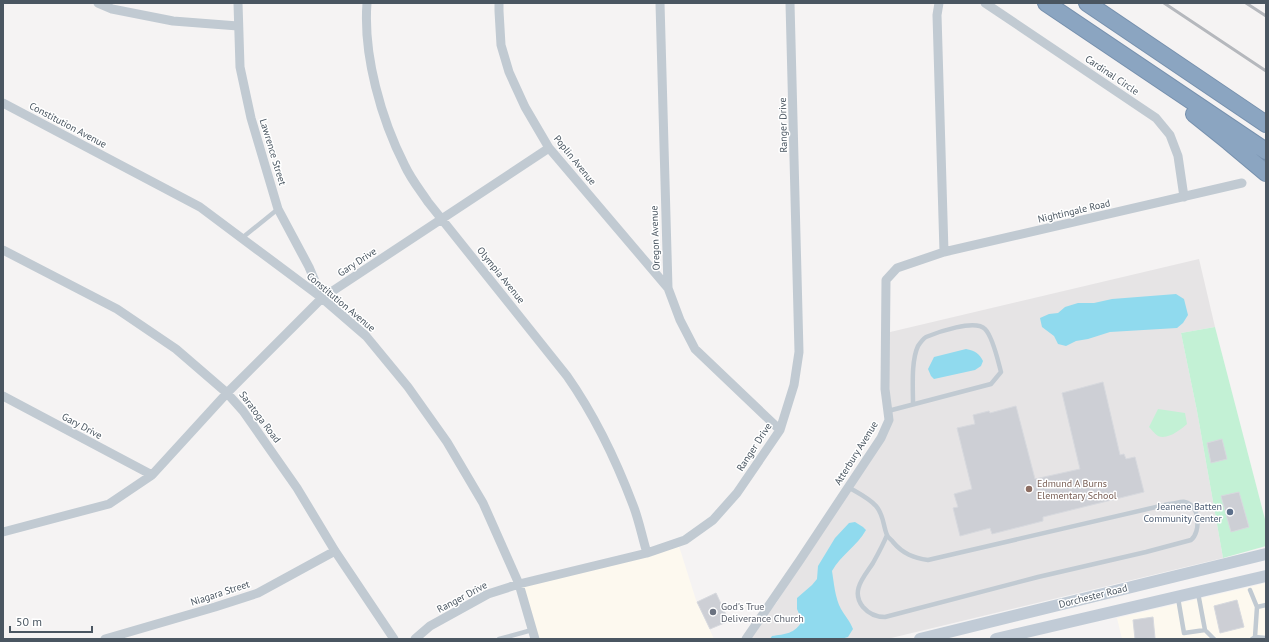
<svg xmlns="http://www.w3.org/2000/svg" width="1269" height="642" font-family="'PT Sans',sans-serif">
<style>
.commercial{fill:#fdf9ef}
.education{fill:#e6e4e5}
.green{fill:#c3f1d5}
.water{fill:#90daee}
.building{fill:#cdcfd5;stroke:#d7d9de}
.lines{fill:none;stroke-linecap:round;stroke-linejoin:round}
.motorway-casing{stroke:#7690ad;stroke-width:18}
.service{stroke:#c1cad2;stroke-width:4.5}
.minor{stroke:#c1cad2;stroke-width:9}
.secondary{stroke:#c1cbd6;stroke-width:12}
.motorway{stroke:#8ba5c1;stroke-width:16}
.rail{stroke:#b5b8bd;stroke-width:3}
.education-dot{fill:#8d6e63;stroke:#fff;stroke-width:1.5}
.service-dot{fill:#5c6f8a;stroke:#fff;stroke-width:1.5}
.worship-dot{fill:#6b7280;stroke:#fff;stroke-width:1.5}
.labels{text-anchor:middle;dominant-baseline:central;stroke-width:3;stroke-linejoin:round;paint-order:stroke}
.street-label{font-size:10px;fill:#4a5661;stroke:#fff}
.education-label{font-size:10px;fill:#785e54;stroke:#fff;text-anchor:start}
.service-label{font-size:10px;fill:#4e5e75;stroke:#fff;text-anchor:end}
.worship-label{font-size:10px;fill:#5b616d;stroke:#fff;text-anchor:start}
</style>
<rect width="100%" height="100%" fill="#f5f3f3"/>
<path class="commercial" d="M678 543 696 600 714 639H535L519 584Z
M1266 583V639H1122L1117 618Z"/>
<path class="education" d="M1199 259 1215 327 1181 333 1197 411 1223 558 887 639H748L777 602 889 420 886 333Z"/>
<path class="green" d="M1215 327 1266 523V546L1223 558 1197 411 1181 333Z
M1158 409 1185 413 1187 424C1180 430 1168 440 1158 436 1155 434 1152 430 1149 427Z"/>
<path class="water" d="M1176 294 1184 299 1188 315 1183 323 1177 328 1110 332 1088 339 1076 341 1066 346 1058 344 1054 336 1042 327 1040 318 1049 314 1058 313 1065 307 1078 303H1094L1112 299Z
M966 349C975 351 979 353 983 361L981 366 975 370 934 379 931 376 928 369 934 357Z
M855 522 863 527 866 530C857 546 841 555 832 571 834 583 835 598 841 609 845 616 850 621 853 629L848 637 841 639H770L772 636C785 634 795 634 802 621L797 609V598L812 585 817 579 818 566 835 538 849 523Z"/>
<path class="building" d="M1103 382 1120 455 1124 454 1126 459 1135 457 1144 492 1043 517V521L992 534 990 528 960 536 953 508 958 507 954 494 972 489 957 428 975 424 973 415 989 411 990 413 1016 406 1035 479 1080 469 1062 393Z
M1222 439 1227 459 1211 463 1207 443Z
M1239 492 1249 527 1231 532 1221 496Z
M716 593 729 621 710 629 697 602Z
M1237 600 1244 627 1220 633 1214 606Z
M1153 617 1155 638 1135 639 1133 620Z"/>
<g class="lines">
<g class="motorway-casing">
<path id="motorway" d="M1046 3 1266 151
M1087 3 1266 124
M1194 114 1229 142 1266 173"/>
</g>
<path class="service" d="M242 238 278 209
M888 411 991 384 1001 372C998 361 993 337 985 329 975 319 938 332 926 337 923 339 920 343 918 346 911 361 913 387 913 404
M848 487C858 493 869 498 876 506 884 515 883 526 887 535 888 538 892 540 893 542 903 554 914 558 928 560L1169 504C1174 504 1181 501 1185 502 1200 505 1201 532 1191 540L1146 552 1038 577 885 617C876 617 869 614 863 607 850 591 864 577 873 563 878 554 883 545 887 535
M1250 590 1257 607 1255 637 1252 639
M1198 593 1205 630
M1178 598 1184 633 1205 630 1214 639
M1257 607 1266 605
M1255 637 1266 638
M499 639 532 630"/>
<path class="minor" d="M98 3 112 9 173 21 238 26
M238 3 240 67 251 118 278 209 309 267 322 298
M367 3C363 55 381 119 405 166 411 179 420 190 428 202L567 376C595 416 616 460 633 505 639 520 642 537 647 553
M499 3V11L501 45 509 72 525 107 549 148 668 288
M660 3 668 288 680 320 695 349 780 430
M939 3 937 15 944 252
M985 3 1156 118 1170 135 1178 156 1184 197
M3 103 200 207 322 298 366 336 408 387 447 442 483 503 519 584 535 639
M3 250 117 309 176 349 227 393 243 411 297 488 335 551 394 639
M3 396 152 475
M3 532 109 504 152 475 227 393 322 298 549 148
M105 639 215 607 258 593 335 551
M415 639 430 626 488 594 519 584 647 553 685 540 713 520 737 493 780 430 794 385 799 352 790 3
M746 639 800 560 881 438 889 420 885 389 886 280 897 268 944 252 1242 183"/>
<path class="secondary" d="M920 639 1266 554
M996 639 1266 576"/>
<use href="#motorway" class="motorway"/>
<path class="rail" d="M1164 3 1266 71
M1246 3 1266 16"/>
</g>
<circle class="education-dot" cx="1029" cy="489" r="4"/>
<circle class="service-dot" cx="1230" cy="512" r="4"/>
<circle class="worship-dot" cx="713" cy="612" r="4"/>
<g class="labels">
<g class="street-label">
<text transform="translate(1112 75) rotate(34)">Cardinal Circle</text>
<text transform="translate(68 125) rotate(28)">Constitution Avenue</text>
<text transform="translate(783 125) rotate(-91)">Ranger Drive</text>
<text transform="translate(273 152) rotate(73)">Lawrence Street</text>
<text transform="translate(575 160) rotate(51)">Poplin Avenue</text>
<text transform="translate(1074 211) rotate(-13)">Nightingale Road</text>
<text transform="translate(655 238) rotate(-92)">Oregon Avenue</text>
<text transform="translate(357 262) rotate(-33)">Gary Drive</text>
<text transform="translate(501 275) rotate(51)">Olympia Avenue</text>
<text transform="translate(341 302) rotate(40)">Constitution Avenue</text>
<text transform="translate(260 417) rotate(53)">Saratoga Road</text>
<text transform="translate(82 426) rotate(28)">Gary Drive</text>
<text transform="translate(754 447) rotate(-57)">Ranger Drive</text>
<text transform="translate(856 453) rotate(-58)">Atterbury Avenue</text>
<text transform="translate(220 593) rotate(-18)">Niagara Street</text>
<text transform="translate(1093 596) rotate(-14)">Dorchester Road</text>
<text transform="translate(462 597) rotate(-28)">Ranger Drive</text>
</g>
<g class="education-label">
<text x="1037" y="483">Edmund A Burns<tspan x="1037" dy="12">Elementary School</tspan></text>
</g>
<g class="service-label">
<text x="1222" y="506">Jeanene Batten<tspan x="1222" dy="12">Community Center</tspan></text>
</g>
<g class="worship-label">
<text x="721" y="606">God's True<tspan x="721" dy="12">Deliverance Church</tspan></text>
</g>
</g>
<rect width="1269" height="642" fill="none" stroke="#4a5661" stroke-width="8"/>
<path d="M10 626v6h82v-6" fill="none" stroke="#4a5661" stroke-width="2"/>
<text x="16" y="626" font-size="12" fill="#4a5661" stroke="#ffffff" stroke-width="3" paint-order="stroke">50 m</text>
</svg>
